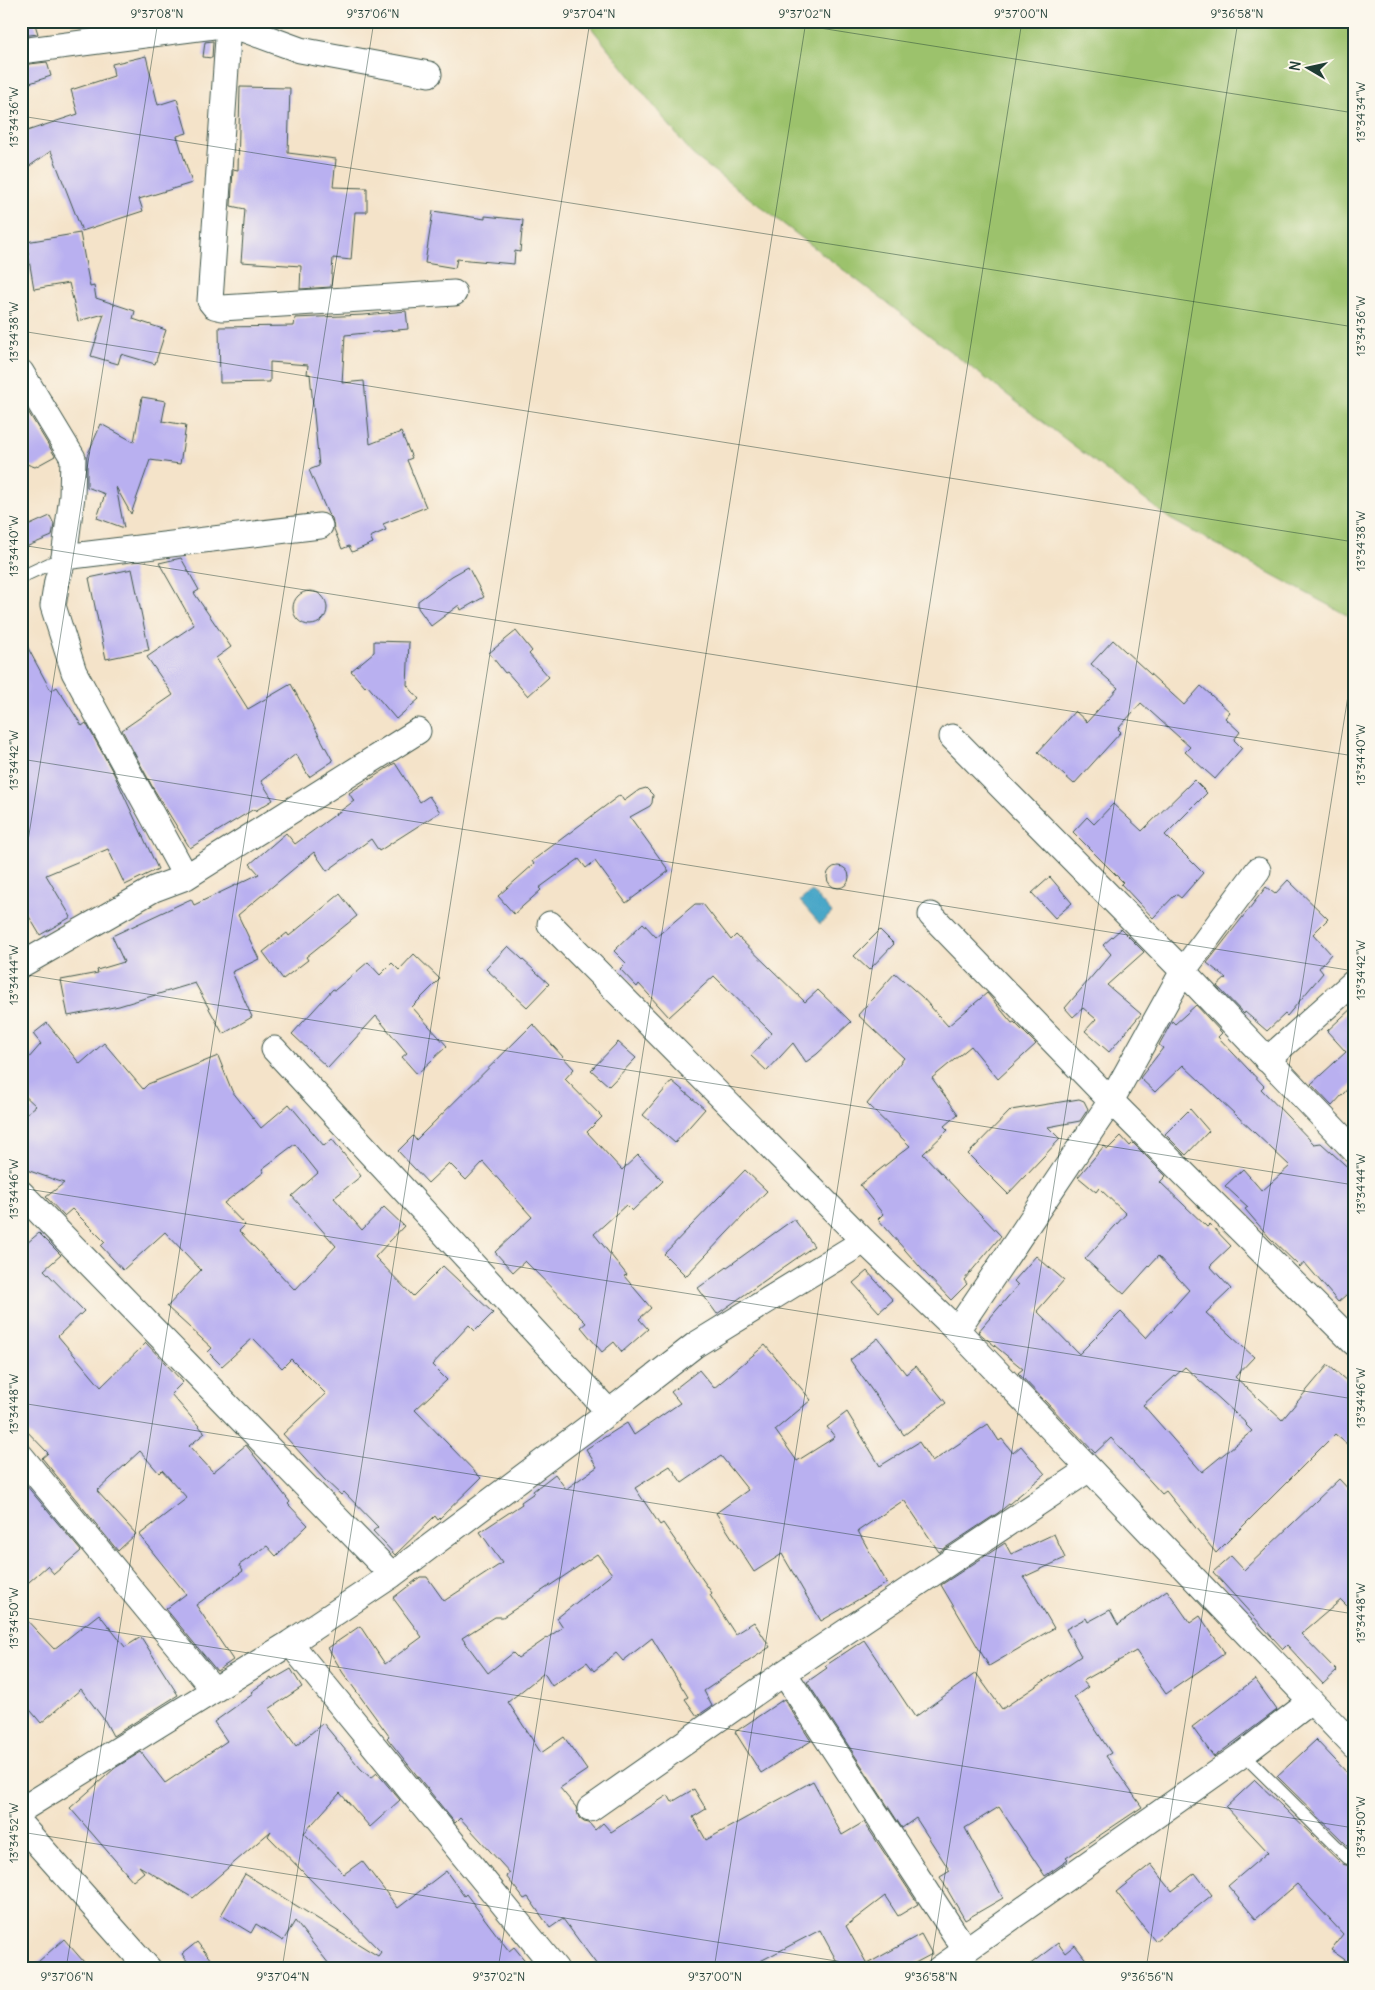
<svg xmlns="http://www.w3.org/2000/svg" width="1375" height="1990" font-family="Delius,sans-serif">
<style>
.green{fill:#9cc26c;stroke:#5e8050}
.water{fill:#49a7c8;stroke:#34727e}
.building{fill:#b9b0f0;fill-rule:evenodd}
.lines{fill:none;stroke-linecap:round;stroke-linejoin:round}
.service-casing{stroke:#3f564a;stroke-width:14}
.minor-casing{stroke:#3f564a;stroke-width:27}
.service{stroke:#fff;stroke-width:12}
.minor{stroke:#fff;stroke-width:25}
.ticks{fill:none;stroke:#1f3d34;stroke-width:1;stroke-opacity:0.45}
.neatline{fill:none;stroke:#1f3d34;stroke-width:2}
.ticks-label{font-size:12px;text-anchor:middle;fill:#1f3d34}
</style>
<rect width="100%" height="100%" fill="#fbf7ec"/>
<filter id="ink" filterUnits="userSpaceOnUse"><feTurbulence type="fractalNoise" baseFrequency=".02" numOctaves="2"/><feDisplacementMap in="SourceGraphic" scale="10" xChannelSelector="R" yChannelSelector="G"/><feConvolveMatrix kernelMatrix="1 2 1 2 8 2 1 2 1" color-interpolation-filters="sRGB"/></filter>
<filter id="wash" filterUnits="userSpaceOnUse"><feTurbulence type="fractalNoise" baseFrequency=".0096" numOctaves="4" result="noise"/><feDisplacementMap in="SourceGraphic" scale="20" xChannelSelector="R" yChannelSelector="G"/><feGaussianBlur stdDeviation="1.12" result="paint"/><feColorMatrix in="noise" values="0 0 0 0 0 0 0 0 0 0 0 0 0 0 0 0 0 1.4 0 .05"/><feComposite in="paint" operator="in"/></filter>
<g filter="url(#wash)">
<rect width="100%" height="100%" fill="#f4e3c9"/>
<path class="green" d="M586 21H1354V619L1170 519 693 155Z"/>
<path class="water" d="M812 891 832 913 820 924 800 901Z"/>
<g id="blocks">
<path class="building" d="M21 21H34L38 34 21 36Z
M213 41 212 58 203 57 205 42Z
M146 56 158 105 177 99 187 133 177 136 192 183 139 199 143 211 82 231 51 151 21 172V133L78 114 71 90 114 76 112 64Z
M47 62 51 76 21 86V65Z
M240 87 290 88 288 153 336 159 333 187 367 188V212H355L351 260 333 258 331 287 300 289 301 266 241 262 245 209 231 206 233 169 238 170Z
M433 211 485 219V216L523 220 520 252 515 251 514 264 457 259 455 268 425 263Z
M80 233 90 287 94 286 96 298 135 311 133 319 166 330 155 364 121 354 118 364 91 356 104 314 78 321 69 283 34 289 26 242Z
M406 311 408 329 345 335 342 383 364 381 370 444 401 432 412 458 407 460 426 507 383 524 386 530 370 537 373 543 352 552 349 546 342 549 334 529 332 518 328 514 309 470 319 466 310 374H307L308 365 270 362V382L220 383 219 327 294 326 295 318 364 315Z
M142 397 166 401 162 421 186 425 184 439 180 464 150 460 131 514 116 487 124 528 97 518 105 494 87 487V456L101 424 134 442Z
M21 400 55 456 35 467 21 462Z
M50 516 54 524 52 536 21 549V529Z
M181 558 199 590 194 593 231 647 216 658 248 709 291 684 333 761 309 777 296 754 261 781 273 800 255 811 254 809 190 848 153 788 122 730 173 695 147 657 194 625 159 563Z
M468 567 484 597 461 610 459 605 431 626 418 608V601L452 576Z
M132 569 149 650 106 659 89 578Z
M293 608a17 17 0 1 1 34 0a17 17 0 1 1-34 0Z
M516 631 532 651 529 654 549 677 528 696 507 672 505 673 489 653Z
M21 635 51 691 57 687 82 726 86 723 114 774 158 869 125 885 108 849 46 875 71 917 40 935 21 903Z
M1113 640 1184 705 1201 686 1230 712 1225 718 1240 732 1234 740 1242 748 1215 779 1185 752 1190 747 1141 703 1118 729 1121 732 1074 784 1038 752 1075 711 1087 722 1118 688 1091 664Z
M374 641 409 642 407 685 419 699 396 719 367 685 365 687 351 671 374 652Z
M395 763 420 802 429 796 440 812 379 851 371 839 327 871 314 852 238 915 259 959 232 972 252 1017 223 1034 195 983 119 1006 68 1016 61 980 98 973 97 970 124 962 112 936 191 899 194 905 259 874 250 864 286 833 295 844 354 801 349 793Z
M1194 780 1207 793 1165 835 1203 873 1181 898 1176 894 1153 918 1121 884 1123 882 1073 832 1087 817 1094 824 1113 804 1142 831Z
M646 788 653 795 652 803 650 806 630 817 669 871 626 903 595 861 586 868 579 859 539 888 541 890 514 914 498 896 534 864 532 861 620 795 624 801 639 790Z
M827 877a11 11 0 1 1 22 0a11 11 0 1 1-22 0Z
M1050 877 1072 903 1055 918 1032 893Z
M1288 880 1328 919 1313 934 1331 954 1319 968 1323 973 1287 1016 1285 1014 1267 1031 1245 1012 1244 1014 1217 986 1226 978 1207 963 1266 887 1275 894Z
M340 894 357 916 306 957 308 960 283 979 263 952 287 933 289 936Z
M695 904H703L731 940 736 935 805 1002 818 990 851 1022 817 1054 806 1062 793 1043 767 1071 751 1056 772 1033 714 976 669 1017 639 984 637 987 620 969 626 963 614 951 643 923 656 937Z
M1121 929 1144 952 1107 985 1141 1014 1109 1052 1085 1031 1096 1019 1083 1008 1073 1017 1065 1008 1111 954 1103 945Z
M880 930 894 944 869 970 854 956Z
M508 946 549 984 527 1007 486 969Z
M414 954 440 979 412 1007 447 1046 417 1074 402 1057 407 1053 376 1016 328 1068 292 1034 333 989 335 990 368 962 380 975 392 963 399 970Z
M895 973 922 997 948 1026 987 993 1012 1023 1014 1022 1036 1044 998 1079 971 1046 932 1078 958 1114 944 1126 948 1130 923 1154 1001 1236 964 1280 967 1284 951 1300 926 1274 878 1219 883 1214 860 1185 910 1146 867 1104 904 1058 858 1015Z
M1196 1005 1222 1033 1218 1037 1264 1086 1261 1089 1314 1144 1321 1143 1354 1173V1288L1338 1302 1304 1262 1300 1267 1269 1237 1245 1209 1248 1207 1225 1186 1243 1169 1262 1191 1290 1166 1183 1065 1155 1092 1140 1078 1163 1048 1159 1045 1172 1021 1175 1024Z
M1354 1006V1082L1332 1106 1311 1084 1346 1052 1327 1031Z
M47 1023 80 1064 104 1043 143 1089 148 1084 218 1056 232 1091 261 1128 289 1104 324 1146 332 1139 361 1176 334 1198 362 1230 384 1207 404 1226 375 1257 413 1296 443 1266 493 1313 475 1331 469 1325 432 1365 447 1380 415 1410 481 1478 438 1520 435 1516 395 1555 373 1531 378 1527 344 1492 341 1495 324 1479 283 1434 326 1394 291 1359 282 1368 253 1338 222 1366 208 1352 212 1348 167 1307 201 1270 165 1232 123 1270 101 1246 105 1242 72 1209 64 1216 46 1197 64 1183 21 1168V1118L36 1106 21 1092V1067L41 1044 33 1034ZM295 1144 318 1173 292 1196 336 1246 295 1290 239 1231 245 1225 224 1203 264 1172 262 1169Z
M533 1024 574 1069 565 1079 602 1117 587 1132 622 1170 638 1155 663 1181 632 1211 626 1205 594 1234 627 1275 624 1276 651 1308 639 1319 648 1329 622 1352 614 1342 602 1352 581 1327 586 1323 525 1261 513 1272 495 1252 532 1217 483 1162 466 1180 449 1163 428 1183 398 1151 413 1136 416 1140Z
M618 1042 636 1058 609 1086 591 1070Z
M672 1081 705 1109 675 1143 643 1115Z
M1079 1099 1084 1101 1088 1109 1080 1121 1048 1127 1060 1139 1008 1194 968 1154 1011 1110Z
M1190 1109 1209 1131 1186 1155 1165 1134Z
M1121 1136 1130 1146 1133 1143 1166 1176 1160 1182 1207 1227 1210 1224 1231 1246 1210 1266 1231 1289 1206 1313 1254 1357 1235 1377 1282 1420 1328 1365 1354 1387V1450L1335 1434 1216 1553 1166 1491 1162 1494 1111 1438 1095 1453 1018 1373 1023 1369 978 1332 1018 1285 1014 1281 1036 1256 1064 1280 1037 1311 1079 1354 1121 1312 1146 1338 1189 1290 1158 1256 1124 1294 1085 1259 1126 1214 1099 1188 1096 1192 1078 1177 1104 1146 1108 1149ZM1185 1367 1247 1424 1246 1425 1252 1431 1202 1472 1143 1405Z
M745 1170 767 1191 686 1276 664 1254Z
M794 1219 814 1246 717 1314 698 1288Z
M39 1233 61 1255 44 1270 84 1311 58 1336 101 1387 146 1343 183 1382 171 1394 205 1433 189 1446 213 1472 246 1445 290 1502 288 1504 308 1525 276 1556 267 1546 239 1565 243 1571 196 1605 233 1660 217 1671 166 1609 186 1594 139 1535 187 1498 162 1470 159 1473 140 1451 97 1491 136 1534 118 1551 42 1458 48 1453 21 1425V1248Z
M867 1271 893 1300 879 1312 853 1283Z
M878 1338 906 1374 916 1366 946 1403 904 1435 850 1360Z
M765 1345 811 1400 775 1430 797 1461 835 1437 827 1427 847 1412 880 1466 919 1442 932 1462 988 1424 999 1441 1002 1439 1013 1453 1021 1446 1045 1474 998 1513 939 1552 904 1500 858 1531 887 1583 821 1621 782 1554 754 1572 716 1513 748 1490 721 1456 682 1483 670 1466 635 1488 660 1525 663 1523 712 1593 710 1595 735 1634 754 1622 770 1647 704 1691 712 1706 697 1716 685 1699 688 1697 652 1638 623 1661 616 1653 594 1671 587 1662 552 1686 544 1673 508 1702 541 1753 564 1737 587 1770 560 1788 576 1807 579 1818 584 1822 589 1823 595 1830 603 1823 611 1832 668 1795 672 1802 694 1789 706 1809 693 1817 706 1840 813 1781 842 1835 864 1822 918 1904 898 1916 885 1896 846 1926 867 1964 921 1934 932 1954 904 1969H841L820 1930 745 1969H600L563 1919 550 1928 528 1897 524 1899 506 1876 510 1873 460 1818 455 1823 387 1738 389 1736 343 1673 328 1648 360 1626 385 1664 422 1637 393 1598 420 1577H427L444 1601 502 1563 480 1532 522 1504 521 1502 534 1493 533 1491 555 1474 566 1489 597 1467 586 1449 627 1423 634 1435 680 1403 671 1392 699 1370 714 1388ZM597 1554 612 1574 557 1618 563 1627 518 1658 513 1653 488 1673 462 1638 495 1617H503Z
M21 1479 81 1551 54 1574 47 1566 21 1589Z
M1339 1479 1354 1495V1613L1341 1600 1301 1634 1337 1671 1323 1684 1287 1645 1283 1649 1213 1572 1231 1556 1244 1570Z
M1054 1534 1065 1558 1024 1577 1054 1628 989 1666 941 1585 1005 1543 1011 1554Z
M1167 1590 1190 1623 1200 1616 1225 1653 1166 1694 1136 1651 1083 1681 1088 1687 1074 1697 1111 1753 1106 1756 1142 1807 1066 1858 1068 1860 1045 1876 999 1807 965 1828 1003 1898 965 1920 940 1877 950 1871 916 1818 902 1828 807 1682 827 1668 825 1666 864 1640 915 1717 976 1673 1002 1709 1081 1656 1066 1629 1086 1618 1088 1622 1110 1610 1118 1625Z
M21 1614 54 1649 99 1614 125 1647 141 1637 178 1695 113 1736 105 1721 81 1689 41 1723 21 1699Z
M291 1669 302 1687 269 1709 296 1746 323 1723 361 1769 371 1778 377 1773 400 1800 370 1827 340 1793 304 1833 344 1874 362 1861 398 1908 446 1871 464 1896 466 1894 509 1951 514 1947 532 1969H333L295 1921 283 1941 256 1924 251 1933 221 1915 245 1874 378 1956 381 1952 268 1836 271 1831 193 1898 139 1866 144 1872 133 1881 70 1808 115 1768 141 1752 165 1783 227 1741 214 1722 253 1694 251 1692 271 1678 272 1680Z
M1255 1679 1277 1710 1214 1757 1192 1727Z
M784 1699 811 1741 761 1773 735 1732Z
M1316 1740 1354 1780V1852L1277 1776Z
M1255 1780 1342 1864 1350 1866 1354 1864V1966L1331 1950 1343 1934 1297 1884 1256 1919 1228 1886 1268 1852 1226 1807Z
M1151 1864 1172 1891 1195 1873 1212 1895 1155 1941 1116 1892Z
M64 1939 90 1969H30Z
M197 1942 218 1969H193L182 1954Z
M1058 1943 1065 1953 1075 1945 1093 1969H1024Z"/>
</g>
</g>
<g filter="url(#ink)">
<use href="#blocks" fill-opacity="0" stroke="#3f564a" stroke-width="1"/>
<g class="lines">
<g class="service-casing">
<path id="service" d="M21 577 64 557
M1243 1754 1348 1858"/>
</g>
<g class="minor-casing">
<path id="minor" d="M229 24 210 301 214 306 222 308 454 293
M21 51 229 24 300 50 429 74
M21 372 73 458 72 496 64 557 57 581 53 606 74 672 186 877 154 889 21 965
M64 557 320 526
M952 737 1183 971 1354 1150
M186 877 418 731
M931 915 1111 1101 1354 1343
M550 924 864 1241 957 1330 1354 1746
M274 1049 609 1412
M1267 1060 1354 982
M21 1193 392 1575
M957 1330 1111 1101 1183 971 1258 870
M21 1456 214 1690
M290 1643 556 1969
M784 1673 966 1951
M590 1809 784 1673 1089 1469
M21 1810 290 1643 392 1575 609 1412 695 1345 864 1241
M21 1825 149 1969
M939 1969 1243 1754 1310 1702"/>
</g>
<use href="#service" class="service"/>
<use href="#minor" class="minor"/>
</g>
</g>
<path class="ticks" d="M776 21 1354 113M21 116 1354 327M21 331 1354 542M21 545 1354 756M21 759 1354 971M21 885 158 21M21 974 1354 1185M21 1188 1354 1399M21 1403 1354 1614M21 1617 1354 1828M21 1832 887 1969M66 1969 374 21M282 1969 590 21M498 1969 806 21M714 1969 1022 21M930 1969 1238 21M1146 1969 1354 658"/>
<rect width="1375" height="1990" fill="none" stroke="#fbf7ec" stroke-width="55"/>
<g transform="translate(1308 68) rotate(279)" stroke="#fbf7ec" stroke-width="4" paint-order="stroke">
<path d="M0-4L9 19L0 12L-9 19Z" fill="#1f3d34"/>
<text y="-8" font-size="14" font-weight="bold" text-anchor="middle" fill="#1f3d34">N</text>
</g>
<rect x="28" y="28" width="1320" height="1934" class="neatline"/>
<g class="ticks-label">
<text x="157" y="18">9°37'08"N</text>
<text x="373" y="18">9°37'06"N</text>
<text x="589" y="18">9°37'04"N</text>
<text x="805" y="18">9°37'02"N</text>
<text x="1021" y="18">9°37'00"N</text>
<text x="1237" y="18">9°36'58"N</text>
<text transform="translate(1361 112) rotate(-90)" y="4">13°34'34"W</text>
<text transform="translate(14 117) rotate(-90)" y="4">13°34'36"W</text>
<text transform="translate(1361 326) rotate(-90)" y="4">13°34'36"W</text>
<text transform="translate(14 332) rotate(-90)" y="4">13°34'38"W</text>
<text transform="translate(1361 541) rotate(-90)" y="4">13°34'38"W</text>
<text transform="translate(14 546) rotate(-90)" y="4">13°34'40"W</text>
<text transform="translate(1361 755) rotate(-90)" y="4">13°34'40"W</text>
<text transform="translate(14 760) rotate(-90)" y="4">13°34'42"W</text>
<text transform="translate(1361 970) rotate(-90)" y="4">13°34'42"W</text>
<text transform="translate(14 975) rotate(-90)" y="4">13°34'44"W</text>
<text transform="translate(1361 1184) rotate(-90)" y="4">13°34'44"W</text>
<text transform="translate(14 1189) rotate(-90)" y="4">13°34'46"W</text>
<text transform="translate(1361 1398) rotate(-90)" y="4">13°34'46"W</text>
<text transform="translate(14 1404) rotate(-90)" y="4">13°34'48"W</text>
<text transform="translate(1361 1613) rotate(-90)" y="4">13°34'48"W</text>
<text transform="translate(14 1618) rotate(-90)" y="4">13°34'50"W</text>
<text transform="translate(1361 1827) rotate(-90)" y="4">13°34'50"W</text>
<text transform="translate(14 1833) rotate(-90)" y="4">13°34'52"W</text>
<text x="67" y="1981">9°37'06"N</text>
<text x="283" y="1981">9°37'04"N</text>
<text x="499" y="1981">9°37'02"N</text>
<text x="715" y="1981">9°37'00"N</text>
<text x="931" y="1981">9°36'58"N</text>
<text x="1147" y="1981">9°36'56"N</text>
</g>
</svg>
